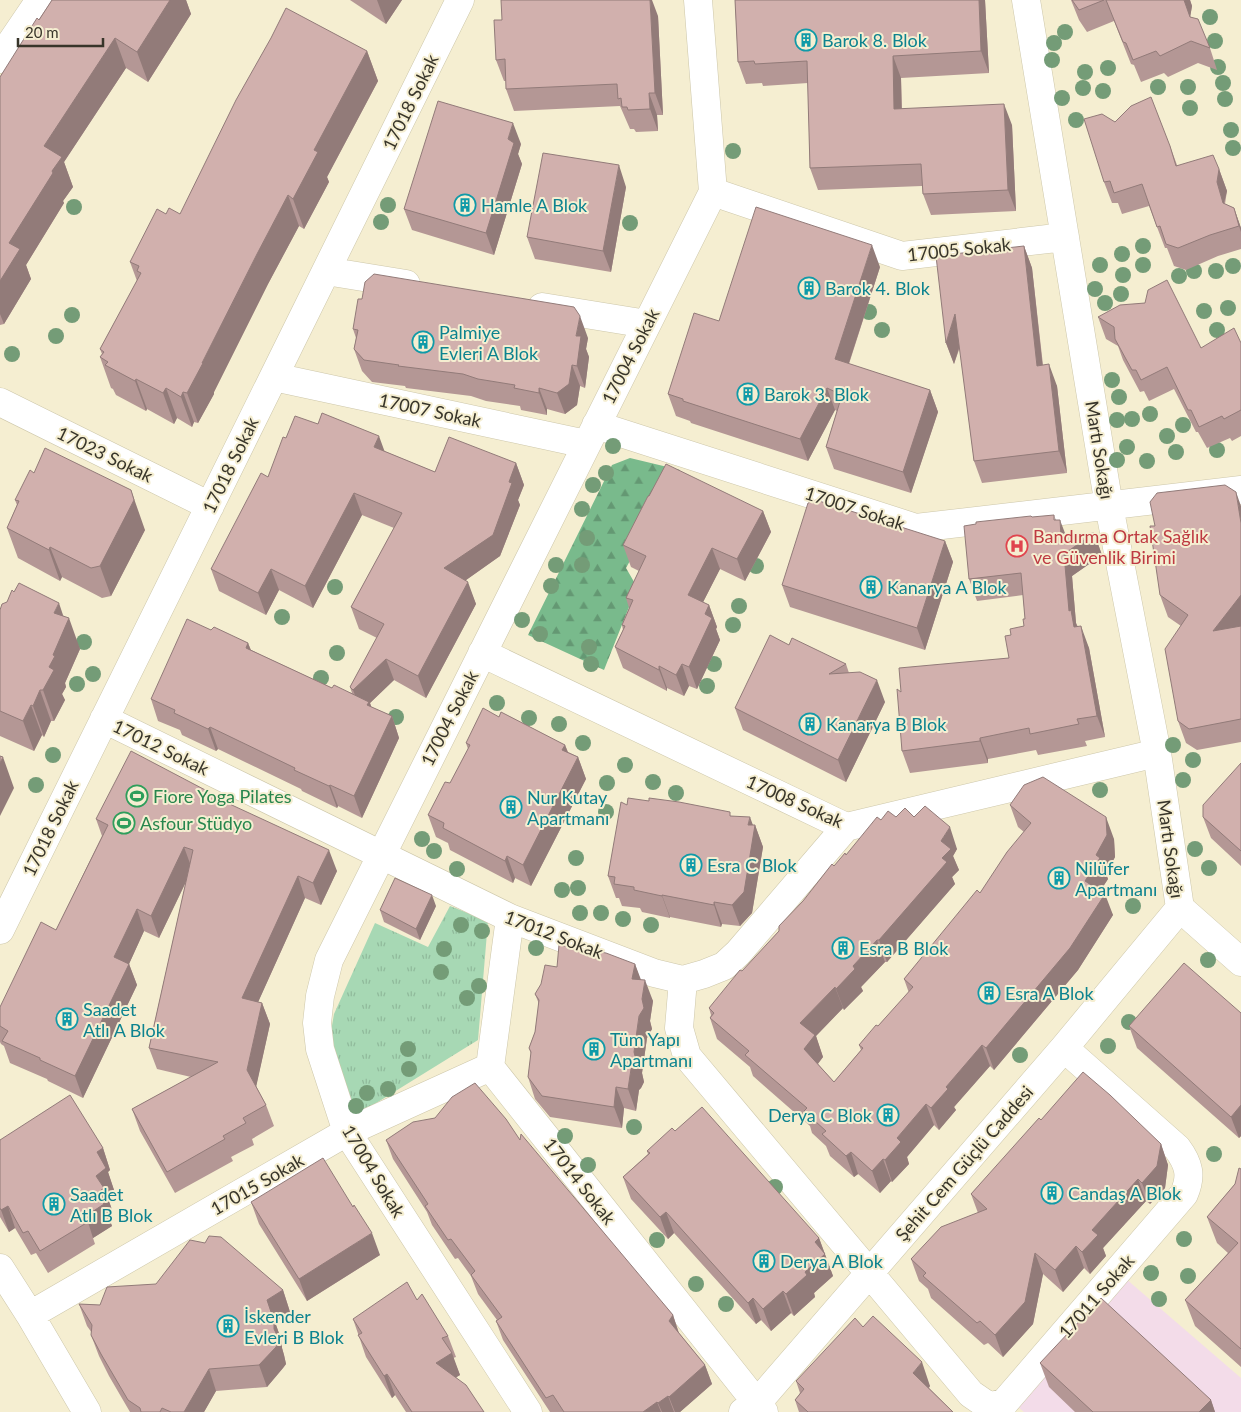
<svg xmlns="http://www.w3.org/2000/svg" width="1241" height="1412" font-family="Lato,sans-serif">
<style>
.education{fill:#f3dce9}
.grass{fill:url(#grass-tufts)}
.forest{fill:url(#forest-firs)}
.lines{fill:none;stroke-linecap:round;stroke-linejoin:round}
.minor-casing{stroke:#cdc7aa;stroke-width:29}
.minor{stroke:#fff;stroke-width:28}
.tree{fill:#749c77}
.wall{fill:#b49795}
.shaded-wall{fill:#927b79}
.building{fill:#d1b0ad;stroke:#927b79}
.labels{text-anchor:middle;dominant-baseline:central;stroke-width:4;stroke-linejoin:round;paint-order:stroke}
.culture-label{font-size:18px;fill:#0d838f;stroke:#f5eed1;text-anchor:start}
.street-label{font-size:18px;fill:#38352a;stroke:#f5eed1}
.health-label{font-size:18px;fill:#be3a42;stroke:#f5eed1;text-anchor:start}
.leisure-label{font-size:18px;fill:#27864d;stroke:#f5eed1;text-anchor:start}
</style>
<defs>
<pattern id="grass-tufts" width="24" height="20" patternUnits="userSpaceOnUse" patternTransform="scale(1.25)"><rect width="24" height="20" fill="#a7d8b4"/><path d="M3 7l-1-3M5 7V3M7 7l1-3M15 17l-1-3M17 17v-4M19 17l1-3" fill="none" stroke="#90ba9b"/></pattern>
<pattern id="forest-firs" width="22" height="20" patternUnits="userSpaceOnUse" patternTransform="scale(1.25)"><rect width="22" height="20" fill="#79ba8c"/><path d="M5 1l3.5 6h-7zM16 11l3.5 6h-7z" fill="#649873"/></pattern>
</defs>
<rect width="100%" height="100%" fill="#f5eed1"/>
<path class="education" d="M1125 1278 1241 1378V1412H1024L1014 1404Z"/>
<path class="grass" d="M450 906 488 921 478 1040 352 1118 329 1043 334 1014 375 923 428 947Z"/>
<path class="forest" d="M630 458 680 470 626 568 637 587 604 670 528 635 612 465Z"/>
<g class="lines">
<g class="minor-casing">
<path id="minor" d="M1026 0 1109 506 1157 753 1180 908 1241 962
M0 59 40 0
M713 192 902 256 1065 237
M326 271 406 284
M542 307 647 324
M274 377 586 444
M0 402 210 506
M596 425 916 528 1241 490
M482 653 846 827 1157 753
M104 719 510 918 654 973 683 980 704 974 724 966 738 953 846 827
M510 918 490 1067 764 1412
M0 930 460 0
M683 980 679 1028 687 1056 971 1394 990 1407 1005 1402 1184 1194C1192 1176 1189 1164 1177 1148L1064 1048
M0 1268 30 1315 87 1412
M30 1315 347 1132 490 1067
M528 1412 347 1132 320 1049 317 1023 320 996 329 960 713 192 698 0
M743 1412 757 1403 1064 1048 1180 908"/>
</g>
<use href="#minor" class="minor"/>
</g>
<g class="tree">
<circle cx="1210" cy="17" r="8"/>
<circle cx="1065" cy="32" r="8"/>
<circle cx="1215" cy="41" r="8"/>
<circle cx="1054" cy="43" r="8"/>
<circle cx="1052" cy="60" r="8"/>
<circle cx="1218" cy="67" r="8"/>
<circle cx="1108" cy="68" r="8"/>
<circle cx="1085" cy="72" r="8"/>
<circle cx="1223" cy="83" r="8"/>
<circle cx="1158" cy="87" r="8"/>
<circle cx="1188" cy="87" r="8"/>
<circle cx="1083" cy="88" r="8"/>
<circle cx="1103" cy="91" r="8"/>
<circle cx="1062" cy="98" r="8"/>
<circle cx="1225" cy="99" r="8"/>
<circle cx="1190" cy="108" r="8"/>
<circle cx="1076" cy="120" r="8"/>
<circle cx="1231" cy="130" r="8"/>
<circle cx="1233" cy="148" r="8"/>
<circle cx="733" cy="151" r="8"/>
<circle cx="388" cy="205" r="8"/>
<circle cx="74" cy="207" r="8"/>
<circle cx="381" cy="222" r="8"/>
<circle cx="630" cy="223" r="8"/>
<circle cx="1143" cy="246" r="8"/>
<circle cx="1122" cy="254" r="8"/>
<circle cx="1100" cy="265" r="8"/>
<circle cx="1143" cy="265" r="8"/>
<circle cx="1233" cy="266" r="8"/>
<circle cx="1194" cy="271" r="8"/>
<circle cx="1216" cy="271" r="8"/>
<circle cx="1123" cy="275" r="8"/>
<circle cx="1179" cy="276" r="8"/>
<circle cx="1095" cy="289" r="8"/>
<circle cx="1121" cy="294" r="8"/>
<circle cx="1105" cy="303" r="8"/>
<circle cx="1228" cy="308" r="8"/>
<circle cx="1204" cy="311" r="8"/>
<circle cx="869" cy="312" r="8"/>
<circle cx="72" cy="315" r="8"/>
<circle cx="882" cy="330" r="8"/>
<circle cx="1217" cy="330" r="8"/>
<circle cx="56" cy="336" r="8"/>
<circle cx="12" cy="354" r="8"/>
<circle cx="1112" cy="380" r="8"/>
<circle cx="1119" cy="397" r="8"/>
<circle cx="1150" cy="414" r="8"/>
<circle cx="1132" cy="419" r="8"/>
<circle cx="1117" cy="420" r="8"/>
<circle cx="1183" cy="425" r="8"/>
<circle cx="1167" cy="436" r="8"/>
<circle cx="613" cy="446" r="8"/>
<circle cx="1127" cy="447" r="8"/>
<circle cx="1217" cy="450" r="8"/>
<circle cx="1176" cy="452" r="8"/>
<circle cx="1117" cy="460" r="8"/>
<circle cx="1147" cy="461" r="8"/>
<circle cx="606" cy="473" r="8"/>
<circle cx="593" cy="485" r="8"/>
<circle cx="582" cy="509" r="8"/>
<circle cx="587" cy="538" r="8"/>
<circle cx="556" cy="565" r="8"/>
<circle cx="582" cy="565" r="8"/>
<circle cx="756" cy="566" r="8"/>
<circle cx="551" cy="586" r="8"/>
<circle cx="335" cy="587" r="8"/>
<circle cx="739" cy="606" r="8"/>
<circle cx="282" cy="617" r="8"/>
<circle cx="522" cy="620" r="8"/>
<circle cx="733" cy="625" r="8"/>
<circle cx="540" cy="634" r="8"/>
<circle cx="84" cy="642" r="8"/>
<circle cx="589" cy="647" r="8"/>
<circle cx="337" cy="653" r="8"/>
<circle cx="591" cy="664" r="8"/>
<circle cx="714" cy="664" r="8"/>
<circle cx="93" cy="674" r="8"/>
<circle cx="321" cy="678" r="8"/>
<circle cx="77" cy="684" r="8"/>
<circle cx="707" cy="686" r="8"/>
<circle cx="497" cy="703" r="8"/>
<circle cx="396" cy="717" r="8"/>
<circle cx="529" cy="718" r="8"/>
<circle cx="559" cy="724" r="8"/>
<circle cx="583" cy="743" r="8"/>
<circle cx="1173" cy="745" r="8"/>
<circle cx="53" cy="755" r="8"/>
<circle cx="1193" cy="760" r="8"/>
<circle cx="625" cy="765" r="8"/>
<circle cx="1183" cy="780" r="8"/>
<circle cx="653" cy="782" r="8"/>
<circle cx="607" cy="783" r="8"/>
<circle cx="36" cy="785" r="8"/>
<circle cx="1100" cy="790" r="8"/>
<circle cx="676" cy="793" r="8"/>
<circle cx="606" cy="812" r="8"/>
<circle cx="422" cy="839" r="8"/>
<circle cx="1195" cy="849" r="8"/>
<circle cx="434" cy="851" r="8"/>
<circle cx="576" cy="858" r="8"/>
<circle cx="1209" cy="868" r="8"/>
<circle cx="457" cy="869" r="8"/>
<circle cx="578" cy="888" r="8"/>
<circle cx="562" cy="890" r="8"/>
<circle cx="1133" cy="906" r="8"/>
<circle cx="580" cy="913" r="8"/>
<circle cx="601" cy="913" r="8"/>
<circle cx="623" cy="919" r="8"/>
<circle cx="461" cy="925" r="8"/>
<circle cx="651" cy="925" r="8"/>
<circle cx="482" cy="931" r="8"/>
<circle cx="536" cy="948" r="8"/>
<circle cx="444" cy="949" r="8"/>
<circle cx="1208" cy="960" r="8"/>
<circle cx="441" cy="972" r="8"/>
<circle cx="479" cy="986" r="8"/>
<circle cx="467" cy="998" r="8"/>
<circle cx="1129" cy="1022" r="8"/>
<circle cx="1108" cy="1046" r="8"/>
<circle cx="408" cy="1049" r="8"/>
<circle cx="1020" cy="1055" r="8"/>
<circle cx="409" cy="1069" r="8"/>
<circle cx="388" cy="1089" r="8"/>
<circle cx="367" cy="1093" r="8"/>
<circle cx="356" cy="1106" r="8"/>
<circle cx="634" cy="1127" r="8"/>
<circle cx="565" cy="1136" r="8"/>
<circle cx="1214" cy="1154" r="8"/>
<circle cx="588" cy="1165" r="8"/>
<circle cx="775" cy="1187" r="8"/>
<circle cx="1184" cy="1239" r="8"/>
<circle cx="657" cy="1240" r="8"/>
<circle cx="1151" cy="1273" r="8"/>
<circle cx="1188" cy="1276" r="8"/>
<circle cx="696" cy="1284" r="8"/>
<circle cx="1159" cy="1299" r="8"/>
<circle cx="726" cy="1304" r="8"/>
</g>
<path class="wall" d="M52 0H186L191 14 148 82 126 68 64 162 73 187 63 201 64 203 26 265 31 279 4 324 0 325V77Z
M350 0H402L386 24Z
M735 0H985L989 73 901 78 902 109 1012 125 1016 211 931 215 923 194 922 186 818 190 810 168 808 83 763 86 762 83 746 84 738 62Z
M1071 0H1190L1192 6 1190 17 1210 48 1217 70 1198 63 1168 77 1164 73 1141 82 1134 65 1131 64 1114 21 1087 32 1079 20Z
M658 16 663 115H657L658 131 636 132 634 129H630L620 106 514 111 506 89V81H504L496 60Z
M367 51 378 81 327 177 329 182 304 229 299 226 268 284 214 392V394L198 423 194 422 192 427 177 418 174 424 147 409 146 411 116 395 113 389 111 388 100 357 102 354 100 349 137 281 130 262 166 214H180Z
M1115 122 1170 146 1177 165 1219 169 1227 191 1225 204 1234 208 1241 228V249L1218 256 1186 270 1174 266 1167 248H1165L1149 206 1122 214 1118 203H1112L1104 182Z
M521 144 518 154 522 164 494 255 412 230 404 209Z
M626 187 611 272 535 259 527 237Z
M1024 246 1032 268 1043 365 1057 386 1067 473 982 483 974 461 960 347 954 364 946 343Z
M880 267 849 364 930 390 938 412 911 493 834 469 826 447 837 411 835 410 808 461 691 423 690 421 676 416 668 394 719 321Z
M1145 303 1201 348 1241 343V436L1232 441 1230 438 1207 448 1198 432H1196L1174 389 1149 401 1144 391 1140 392 1123 360 1118 346 1106 339 1098 317Z
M353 329 588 338 586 349 589 357 585 388 580 386 577 405 565 414 547 409V415L521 410 520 406 486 401 471 396 406 388 405 386 372 382 362 371 354 349 356 338Z
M286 438 384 451 435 472 516 463 524 485 518 500 520 505 500 556 466 580 476 604 426 698 394 680 370 703 371 707 392 716 399 738 362 818 338 806 337 808 302 791 301 789 218 749 216 751 182 735 180 730 158 721 151 699 211 630 248 643 251 650 332 688 352 693 350 687 377 638 359 629 351 607 394 528 362 515 313 608 279 590 266 615 219 591 211 569 268 477Z
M34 473 145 530 111 596 102 598 62 577 60 581 18 558 7 528 17 505 15 500Z
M1241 506V742L1197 750 1186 743 1178 721 1181 626 1168 617 1160 595 1155 526Z
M763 511 771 532 745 581 720 569 703 602 709 605 717 627 716 629 720 640 697 689 689 686 684 696 667 688V691L623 668 615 647 623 630 622 625 629 608 626 598 639 571 631 567 623 545Z
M1032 517 1056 520 1066 536 1094 533 1102 555 1072 576 1076 623 1089 648 1105 737 1085 741 1087 746 1038 755 1036 750 988 759V763L910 773 902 751 901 692 1009 658 1011 635 1024 626 1025 619 1023 595 977 601 969 579Z
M945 541 953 562 925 650 790 607 782 585Z
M0 610 64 616 80 649 65 683 66 687 62 694 65 700 54 721H51L44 737 42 735 34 751 0 736Z
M789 645 846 664 849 673 885 702 846 782 743 730 735 708Z
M499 717 565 745 568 752 578 757 586 779 531 886 515 878 513 883 450 850 448 843 436 837 428 815 450 783 468 749 466 743Z
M1241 763V866L1211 838 1203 817Z
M210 795 337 871 321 905 305 898 258 1002 262 1003 270 1024 256 1086 266 1105 274 1126 252 1139 254 1145 231 1157 233 1161 175 1193 140 1131 132 1109 191 1077 157 1069 149 1048 186 882 159 938 144 931 129 964 137 985 83 1098 48 1081 47 1079 10 1063 4 1046 1 1044 0 1042V1007L56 930 102 836 96 819Z
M627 805 732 816 753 825H755L763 847 752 913 740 926 722 924 721 927 670 917V918L642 912 640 908 622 906 619 898H616L608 876Z
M1010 805 1114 839 1115 857 1106 874 1108 879 1100 891 1113 915 1078 970 994 1070 990 1066 954 1107 956 1110 939 1130 934 1125 907 1157 909 1164 892 1182 891 1181 880 1193 858 1174 854 1177 830 1156 826 1146 812 1133 810 1126 753 1076 750 1067 717 1039 710 1018 711 1015 709 1008 779 931 803 901 834 866 846 855 881 820 896 817H914L957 849 953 856 959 870 952 877 955 884 887 962H885L861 987 863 991 844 1010 843 1008 816 1036 823 1057 818 1064 834 1082 861 1050 859 1045 878 1026 909 993 904 979 980 893 1024 832 1018 827Z
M436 906 420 940 384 922 380 910Z
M635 964 640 979 653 1001 650 1021 652 1029 647 1038 642 1073 644 1082 641 1088 639 1090 636 1111 624 1108 622 1128 550 1117 535 1099 528 1077 531 1054 529 1048 535 1032 539 1004 535 994 557 967Z
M1241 1013V1136L1239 1138 1137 1048 1129 1026Z
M1041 1120 1161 1144 1168 1165 1165 1188 1150 1204 1146 1201 1103 1248 1106 1256 1090 1274 1084 1268 1063 1292 1043 1274 1033 1324 1003 1357 988 1343 984 1345 931 1298 928 1289 919 1281 911 1259 978 1213 971 1194Z
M675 1131 819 1238 833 1276 814 1293 815 1297 794 1316 791 1313 771 1331 761 1320 756 1324 674 1233 668 1239 631 1199 623 1177 648 1154 647 1151Z
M0 1140 103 1148 110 1170 108 1172 114 1190 107 1195 112 1210 107 1213 112 1226 93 1238 95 1244 48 1273 36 1253 31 1255 15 1228 9 1232 0 1217Z
M386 1140H520L673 1315 679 1333 705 1365 712 1384 680 1412H550L503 1340 496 1321 497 1320 478 1294 471 1276 458 1258 455 1259 432 1225 427 1212 393 1159Z
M1241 1169V1367L1195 1326 1185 1300 1228 1253 1217 1243 1207 1217 1235 1184Z
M251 1202 380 1255 307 1301 259 1224Z
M283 1290 290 1312 275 1322 282 1342V1348L284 1355 286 1364 283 1368 267 1387 216 1391 204 1412H130L109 1376 99 1356 91 1335 92 1333 87 1326 79 1304 100 1305Z
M417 1300 448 1336 456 1357 453 1358 460 1375 456 1377 484 1412H406L395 1395 392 1398 366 1357 353 1319Z
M863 1327 930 1386 929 1388 953 1412H799L795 1400 800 1393 796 1381Z
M1040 1363 1211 1400 1215 1412H1075L1049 1387Z"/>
<path class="shaded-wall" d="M170 0H186L191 14 148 82 137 52Z
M377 0H402L386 24Z
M650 0H652L658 16 663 115 655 93Z
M979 0H985L989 73 981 51Z
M1184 0H1190L1192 6 1190 18Z
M115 38 126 68 64 162 73 187 63 201 64 203 26 265 31 279 4 324 0 314V281L9 243 44 146Z
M367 51 378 81 327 177 329 182 304 229 293 199 314 150Z
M893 56 901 78 902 131 894 109Z
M649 93 657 115 658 131 650 109Z
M1004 104 1012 125 1016 211 1008 190Z
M513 123 521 144 518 154 522 164 494 255 486 233 508 139Z
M619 165 626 187 611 272 603 251Z
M1219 169 1227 191 1224 203H1223L1217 182Z
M288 195 299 226 268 284 214 392V394L198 423 187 393 257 254Z
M1234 208 1241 228V232L1239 226Z
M872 245 880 267 843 381 835 359Z
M1024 246 1032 268 1045 388 1037 366Z
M955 314 963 335 954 364 946 343Z
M580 316 588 338 586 349 589 357 585 388 577 366 576 336Z
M1049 364 1057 386 1067 473 1059 451Z
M572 365 580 386 577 405 565 414 557 393Z
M136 379 147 409 146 411 135 381Z
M166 388 177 418 174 424 163 393Z
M539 388 547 409V415L539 393Z
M827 388 835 410 808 461 800 439Z
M930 390 938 412 911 493 903 472Z
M183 392 194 422 192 427 181 397Z
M379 436 387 458 374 447Z
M516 463 524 485 518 500 520 505 500 556 452 590 444 568Z
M131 490 145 530 111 596 100 566Z
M1236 492 1241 506V523Z
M354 493 362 515 313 608 305 586Z
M763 511 771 532 745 581 737 559Z
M1054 515 1061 535 1060 520 1068 541 1094 533 1102 555 1072 576 1076 623 1079 632 1074 627 1069 611Z
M945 541 953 562 925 650 917 628Z
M50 547 62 577 60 581 49 550Z
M712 548 720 569 696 616 688 595Z
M271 569 279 590 266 615 258 593Z
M468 582 476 604 426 698 418 676Z
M1241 595V627L1213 631Z
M59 603 66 624 69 618 80 649 65 683 66 687 62 694 65 700 54 721 43 690 53 655 54 613Z
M709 605 717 627 716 629 720 640 697 689 689 667 705 614Z
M1081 626 1089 648 1105 737 1097 716Z
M248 643 256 664 246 648Z
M386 659 394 680 370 703 377 723 361 711 353 690Z
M682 664 689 686 684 696 676 675Z
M659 666 667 688V691L659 670Z
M877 680 885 702 846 782 838 760Z
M40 690 51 721 44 737 33 706Z
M31 705 42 735 34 751 23 721Z
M392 716 399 738 362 818 354 796Z
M210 727 218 749 216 751 208 729Z
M980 738 988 759V763L980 741Z
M565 745 573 766 562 750Z
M3 757 14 788 0 816V763Z
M578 757 586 779 531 886 523 865Z
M330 785 338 806 337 808 329 786Z
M750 817 754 828 755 825 763 847 752 913 740 926 732 905Z
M1106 817 1114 839 1115 857 1106 874 1108 879 1093 902 1085 881 1096 855Z
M950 827 957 849 953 856 959 870 952 877 955 884 887 962 879 940 942 858 941 841Z
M184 847 192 869 159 938 151 916Z
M329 850 337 871 321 905 313 883Z
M507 856 515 878 513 883 505 861Z
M298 876 305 898 250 1020 242 998Z
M1105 894 1113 915 1078 970 994 1070 986 1048Z
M432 895 436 906 420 940 416 929Z
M662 895 670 917V918L662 896Z
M714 902 722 924 721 927 714 905Z
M137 909 144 931 129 964 137 985 83 1098 75 1076 114 957Z
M877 940 885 962 861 987 863 991 844 1010 836 989 853 966Z
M635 964 643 985 632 979Z
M645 980 653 1001 650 1021 652 1029 647 1038 642 1073 644 1082 641 1088 639 1090 636 1111 628 1089Z
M835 987 843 1008 816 1036 823 1057 812 1071 804 1049 800 1023Z
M262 1003 270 1024 255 1092 247 1070Z
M982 1045 990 1066 954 1107 956 1110 939 1130 931 1108 946 1087Z
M616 1087 624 1108 622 1128 614 1107Z
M926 1104 934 1125 907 1157 909 1164 892 1182 885 1160 897 1138Z
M1241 1105V1136L1239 1138 1231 1117Z
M1161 1144 1168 1165 1165 1188 1150 1204 1142 1183Z
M103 1148 110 1170 108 1172 114 1190 107 1195 112 1210 107 1213 112 1226 93 1238 88 1222 83 1218 97 1193 96 1176 97 1152Z
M851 1152 858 1174 854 1177 846 1156Z
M883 1159 891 1181 880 1193 872 1171Z
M1138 1179 1146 1201 1103 1248 1106 1256 1090 1274 1082 1252 1092 1230Z
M8 1206 15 1228 9 1232 1 1210Z
M666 1212 674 1233 668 1239 660 1217Z
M372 1233 380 1255 307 1301 299 1279Z
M819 1238 833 1276 814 1293 815 1297 794 1316 786 1294 805 1272 815 1242Z
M1076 1246 1084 1268 1063 1292 1055 1270Z
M1035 1253 1043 1274 1033 1324 1003 1357 995 1335Z
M283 1290 290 1312 275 1322 282 1342V1348L284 1355 286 1364 283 1368 267 1387 259 1365 267 1300Z
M783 1291 791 1313 771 1331 763 1309Z
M753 1298 761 1320 756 1324 748 1303Z
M673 1315 679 1334 669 1321Z
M452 1353 460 1375 444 1385 436 1363Z
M922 1362 930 1386 921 1397 913 1373Z
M705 1365 712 1384 680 1412H675L669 1397Z
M209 1369 216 1391 204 1412H184Z
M387 1374 395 1395 392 1398 384 1376Z
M668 1396 674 1412H662L658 1403Z
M1211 1400 1215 1412H1199Z
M657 1402 661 1412H643Z"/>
<path class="building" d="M52 0H170L137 52 115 38 44 146 62 157 52 171 53 173 9 243 20 249 0 281V77L37 18 39 20Z
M501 0H650L655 93H649L650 109 628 110 627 107H622L621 98 618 99 617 84 506 89 505 59 496 60 494 20H502Z
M735 0H979L981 51 893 56 894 109 1004 104 1008 190 923 194 921 164 810 168 807 61 755 64 754 61 738 62Z
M1072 0H1104L1079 10Z
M1106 0H1184L1190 17 1198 19 1210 48 1191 41 1160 56 1156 51 1133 60 1126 43 1123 42Z
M286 8 367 51 314 150 318 152 293 199 288 195 257 254 202 363H203L187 393 183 392 181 397 166 388 163 393 136 379 135 381 105 365 108 362 100 357 104 352 100 349 141 273 137 271 139 266 130 262 157 209 166 214 169 208 180 214 236 100 271 38Z
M1151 97 1170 146 1176 166 1213 155 1219 169 1217 182 1223 203 1234 208 1239 226 1210 235 1178 248 1166 244 1160 226 1157 227 1142 184 1114 193 1110 181 1104 182 1084 119 1102 114 1115 122 1131 106Z
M438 101 513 123 508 139 514 143 486 233 404 209Z
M543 153 619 165 603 251 527 237Z
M756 207 872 245 835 359 930 390 903 472 826 447 842 395 827 388 800 439 683 401V399L668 394 694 313 719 321Z
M1024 246 1037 366 1049 364 1059 451 974 461 955 314 946 343 936 256Z
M374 274 574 307 580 316 576 336H581L577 366 572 365 569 384 557 393 539 388V393L514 388 515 385 478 379 463 374 398 366 399 365 364 360 354 349 358 330 353 329 358 299H362L365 282Z
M1167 280 1201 348 1234 328 1241 343V410L1224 419 1222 416 1199 427 1191 410H1188L1167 367 1141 380 1136 370H1132L1115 339 1114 327 1098 317 1120 305 1145 303 1148 290Z
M322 413 379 436 374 447 435 472 449 437 516 463 509 482 512 483 493 535 444 568 468 582 418 676 386 659 353 690 350 687 384 624 351 607 402 513 354 493 305 586 271 569 258 593 211 569 261 473 268 477 283 437 286 438 295 416 318 424Z
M45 448 131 490 134 500 100 566 91 568 50 547 49 550 7 528 19 501 15 500 30 470 34 473Z
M666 464 763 511 737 559 712 548 688 595 709 605 705 614 712 618 689 667 682 664 676 675 659 666V670L615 647 625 626 622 625 633 600 626 598 646 556 623 545 648 496H649Z
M1225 485 1236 492 1241 523V595L1213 631 1241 626V719L1189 729 1178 721 1165 649 1188 615 1160 595 1150 526H1155L1150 502 1157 493Z
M816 500 945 541 917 628 782 585 808 503Z
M1054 515V520H1060L1061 536 1094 533 1064 554 1069 611 1071 610 1074 627 1081 626 1097 716 1077 719 1079 724 1030 734 1029 728 980 738V741L902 751 897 689 901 692 899 668 1009 658 1005 636 1011 635 1010 629 1024 626 1023 619H1025L1021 573 969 579 964 526 976 524V522L1031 516 1032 517Z
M19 583 59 603 54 613 69 618 53 655 55 656 49 667 54 670 43 690H40L33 706 31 705 23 721 0 711V610L2 604 7 602 12 590 14 592Z
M187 619 211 630 214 627 248 643 246 648 332 688 334 685 369 702 367 705 392 716 354 796 330 785 329 786 294 770 295 768 210 727 208 729 174 713 175 710 151 699Z
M770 635 789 645 792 638 846 664 829 674 860 672 877 680 838 760 735 708Z
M483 708 499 717 501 712 565 745 562 750 578 757 523 865 507 856 505 861 443 828 444 823 428 815 445 782 450 783 470 745 466 743Z
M131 751 209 792 208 794 329 850 313 883 298 876 242 998 262 1003 247 1070 266 1105 243 1118 246 1123 223 1136 225 1139 167 1172 132 1109 218 1062 149 1048 193 850 184 847 151 916 137 909 114 957 129 964 75 1076 40 1060V1058L2 1041 8 1031 0 1026V1007L41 922 56 930 108 825 96 819Z
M0 756 3 757 0 763Z
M1241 763V851L1203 817V805Z
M1043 777 1106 817 1107 835 1096 855 1100 858 1085 881 1105 894 1070 948 986 1048 982 1045 946 1087 948 1089 931 1108 926 1104 897 1138 901 1142 885 1160 883 1159 872 1171 851 1152 846 1156 822 1134 826 1131 804 1111 807 1108 745 1055 749 1051 710 1018 714 1013 709 1008 740 970 742 971 779 931V926L803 901 832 864 834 866 845 853 846 855 877 817 881 820 888 811 896 817 905 808 914 817 925 806 950 827 941 841 951 849 942 858 947 862 879 940H877L853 966 855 969 836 989 835 987 800 1023 815 1035 804 1049 834 1082 863 1048 859 1045 876 1025 878 1026 913 987 904 979 977 890 980 893 1007 852 1031 823 1010 805 1024 785Z
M628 798 649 801V798L679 802 730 812V816L750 817 748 825H755L744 892 732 905 714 902V905L662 895V896L634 890V887L614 884 615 877 608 876 621 802 627 805Z
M395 878 432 895 416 929 380 910Z
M559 945 606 953 635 964 632 979 645 980 642 999 644 1008 639 1016 634 1052 636 1060 634 1066 631 1069 628 1089 616 1087 614 1107 542 1096 528 1077 531 1052 529 1048 535 1032 539 1000 535 994 541 984 545 965 557 967Z
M1184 963 1241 1013V1105L1231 1117 1129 1026Z
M1083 1072 1110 1095 1161 1144 1157 1166 1142 1183 1138 1179 1092 1230 1098 1235 1082 1252 1076 1246 1055 1270 1035 1253 1025 1302 995 1335 980 1321 977 1323 923 1276 926 1273 911 1259 941 1227 987 1209 971 1194 1039 1118 1041 1120Z
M475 1083 506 1119 520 1140 521 1134 673 1315 669 1321 705 1365 669 1397 668 1396 658 1403 657 1402 643 1412H564L553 1395 546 1398 496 1321 502 1317 471 1275 475 1271 451 1239 448 1240 425 1206 428 1204 386 1140 413 1122 435 1118 452 1097Z
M70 1095 103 1148 97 1152 106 1168 96 1176 104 1188 97 1193 104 1204 83 1218 88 1222 40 1251 28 1231 23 1233 8 1206 1 1210 0 1208V1140Z
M702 1107 819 1238 815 1242 825 1254 805 1272 807 1275 786 1294 783 1291 763 1309 753 1298 748 1303 666 1212 660 1217 623 1177 650 1153 647 1151 672 1128 675 1131Z
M323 1158 353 1207 354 1205 372 1233 299 1279 251 1202Z
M1239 1168 1241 1169V1349L1185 1300 1238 1243 1207 1217 1235 1184Z
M209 1236 221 1237 283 1290 267 1300 274 1321V1329L276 1333 278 1342 276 1347 259 1365 209 1369 184 1412H171L162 1408 160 1412H141L140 1408 128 1400 101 1354 91 1335 92 1325 79 1304 100 1305 107 1287 156 1284 190 1240 205 1243Z
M407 1282 417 1300 422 1294 448 1336 442 1338 452 1353 436 1363 466 1385 484 1412H412L387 1374 384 1376 358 1335 362 1333 353 1319Z
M1101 1298 1211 1400 1199 1412H1093L1040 1363Z
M873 1316 922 1362 913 1373 953 1412H808L795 1400 804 1389 796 1381 855 1318 863 1327Z"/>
<defs>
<g id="building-ring" transform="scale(1.125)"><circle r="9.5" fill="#f5eed1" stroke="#0f9aa8" stroke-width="1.5"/><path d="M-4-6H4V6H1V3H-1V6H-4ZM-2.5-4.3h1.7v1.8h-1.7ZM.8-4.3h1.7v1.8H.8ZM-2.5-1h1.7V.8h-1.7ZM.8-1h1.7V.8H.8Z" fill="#0f9aa8"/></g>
<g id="hospital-ring" transform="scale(1.125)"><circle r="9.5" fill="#f5eed1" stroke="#e0444e" stroke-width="1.5"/><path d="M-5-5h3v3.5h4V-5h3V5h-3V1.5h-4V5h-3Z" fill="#e0444e"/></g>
<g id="stadium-ring" transform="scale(1.125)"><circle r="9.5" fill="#f5eed1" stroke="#2e9e5b" stroke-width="1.5"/><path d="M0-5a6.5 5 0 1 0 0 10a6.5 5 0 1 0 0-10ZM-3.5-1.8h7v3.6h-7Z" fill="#2e9e5b"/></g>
</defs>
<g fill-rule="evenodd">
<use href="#building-ring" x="806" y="40"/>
<use href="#building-ring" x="465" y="205"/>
<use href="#building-ring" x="809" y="288"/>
<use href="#building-ring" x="423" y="342"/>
<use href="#building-ring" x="748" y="394"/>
<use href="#hospital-ring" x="1017" y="546"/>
<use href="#building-ring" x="871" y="587"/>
<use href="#building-ring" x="810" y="724"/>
<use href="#stadium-ring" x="137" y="796"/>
<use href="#building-ring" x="511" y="807"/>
<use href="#stadium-ring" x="124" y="823"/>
<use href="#building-ring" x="691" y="865"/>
<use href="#building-ring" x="1059" y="878"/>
<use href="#building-ring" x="843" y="948"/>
<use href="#building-ring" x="989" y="993"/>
<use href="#building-ring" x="67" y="1019"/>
<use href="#building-ring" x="594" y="1049"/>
<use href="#building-ring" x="888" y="1115"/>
<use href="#building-ring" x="1052" y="1193"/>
<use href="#building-ring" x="54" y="1204"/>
<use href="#building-ring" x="764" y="1261"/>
<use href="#building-ring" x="228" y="1326"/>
</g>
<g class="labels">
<g class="culture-label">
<text x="822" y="40">Barok 8. Blok</text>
<text x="481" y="205">Hamle A Blok</text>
<text x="825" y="288">Barok 4. Blok</text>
<text x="439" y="332">Palmiye<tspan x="439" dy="21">Evleri A Blok</tspan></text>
<text x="764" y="394">Barok 3. Blok</text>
<text x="887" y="587">Kanarya A Blok</text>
<text x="826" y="724">Kanarya B Blok</text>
<text x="527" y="797">Nur Kutay<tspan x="527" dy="21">Apartmanı</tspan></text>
<text x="707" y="865">Esra C Blok</text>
<text x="1075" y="868">Nilüfer<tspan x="1075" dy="21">Apartmanı</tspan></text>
<text x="859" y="948">Esra B Blok</text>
<text x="1005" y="993">Esra A Blok</text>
<text x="83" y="1009">Saadet<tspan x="83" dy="21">Atlı A Blok</tspan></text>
<text x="610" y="1039">Tüm Yapı<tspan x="610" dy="21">Apartmanı</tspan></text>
<text x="872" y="1115" text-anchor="end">Derya C Blok</text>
<text x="1068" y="1193">Candaş A Blok</text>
<text x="70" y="1194">Saadet<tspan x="70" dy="21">Atlı B Blok</tspan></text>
<text x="780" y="1261">Derya A Blok</text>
<text x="244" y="1316">İskender<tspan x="244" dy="21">Evleri B Blok</tspan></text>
</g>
<g class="street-label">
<text transform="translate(410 102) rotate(-64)">17018 Sokak</text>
<text transform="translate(959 249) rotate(-6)">17005 Sokak</text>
<text transform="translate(630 356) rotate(-63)">17004 Sokak</text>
<text transform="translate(430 410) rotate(12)">17007 Sokak</text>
<text transform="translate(1100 450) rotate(81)">Martı Sokağı</text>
<text transform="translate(105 454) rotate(26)">17023 Sokak</text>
<text transform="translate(230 465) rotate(-64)">17018 Sokak</text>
<text transform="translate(855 508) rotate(18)">17007 Sokak</text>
<text transform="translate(449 718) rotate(-63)">17004 Sokak</text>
<text transform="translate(161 747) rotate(26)">17012 Sokak</text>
<text transform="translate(795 801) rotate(24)">17008 Sokak</text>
<text transform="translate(50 828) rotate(-64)">17018 Sokak</text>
<text transform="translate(1171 849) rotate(82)">Martı Sokağı</text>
<text transform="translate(554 934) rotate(21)">17012 Sokak</text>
<text transform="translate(964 1163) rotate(-49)">Şehit Cem Güçlü Caddesi</text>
<text transform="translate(374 1171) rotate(59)">17004 Sokak</text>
<text transform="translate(580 1181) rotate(52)">17014 Sokak</text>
<text transform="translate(257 1184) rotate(-30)">17015 Sokak</text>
<text transform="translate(1096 1296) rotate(-49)">17011 Sokak</text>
</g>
<g class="health-label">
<text x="1033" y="536">Bandırma Ortak Sağlık<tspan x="1033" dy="21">ve Güvenlik Birimi</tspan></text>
</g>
<g class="leisure-label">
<text x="153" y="796">Fiore Yoga Pilates</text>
<text x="140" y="823">Asfour Stüdyo</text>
</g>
</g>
<path d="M18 38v8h85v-8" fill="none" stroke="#38352a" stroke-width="2.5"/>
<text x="25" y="38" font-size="15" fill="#38352a" stroke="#f5eed1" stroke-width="4" paint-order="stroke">20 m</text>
</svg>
